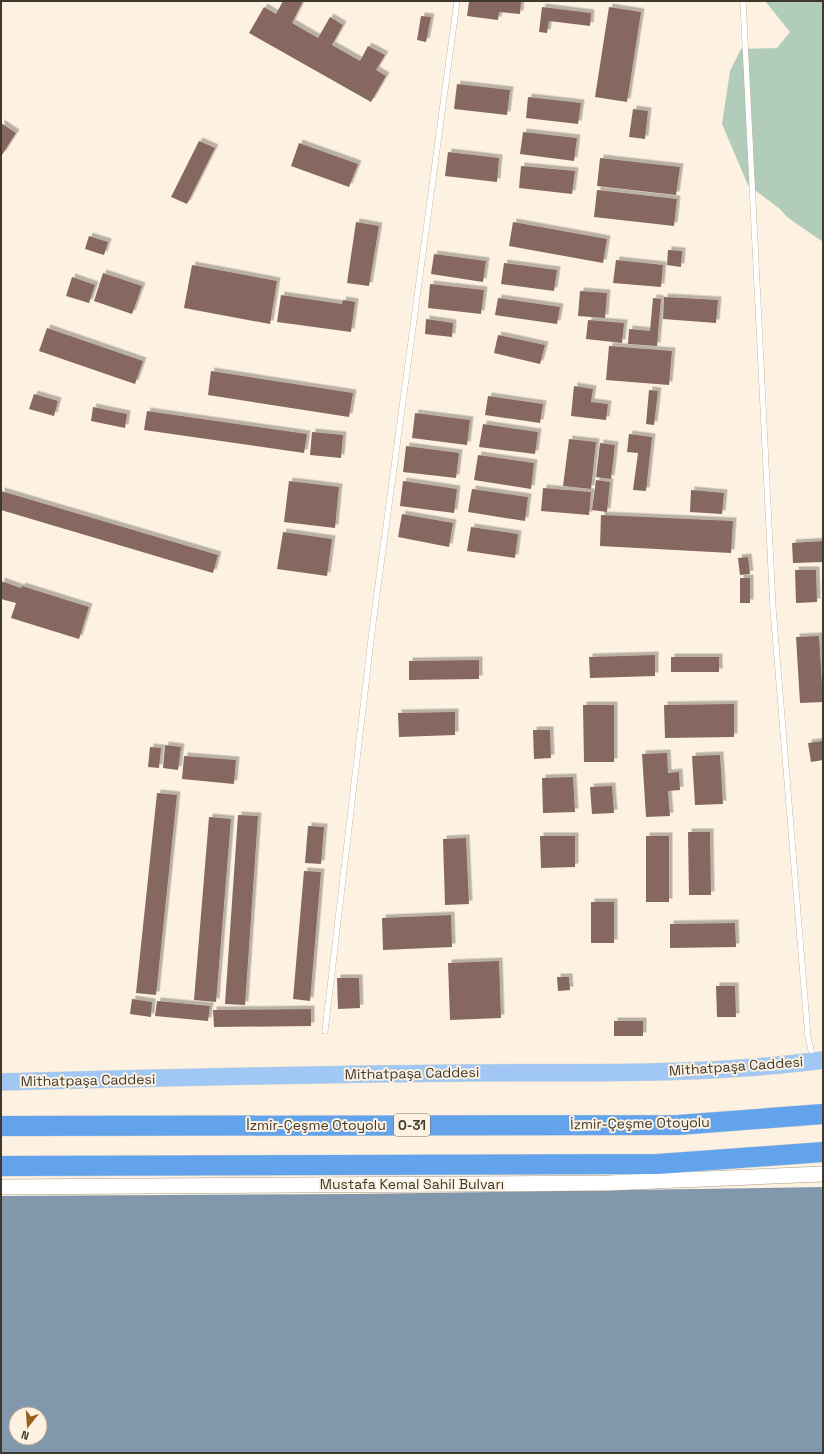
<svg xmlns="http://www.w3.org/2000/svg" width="824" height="1454" font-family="'Space Grotesk',sans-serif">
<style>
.forest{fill:#b1cdba}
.water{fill:#8097ac;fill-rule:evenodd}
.building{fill:#866861;filter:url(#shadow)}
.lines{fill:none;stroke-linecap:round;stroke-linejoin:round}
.service-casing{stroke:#ac9b81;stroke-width:6}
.secondary-casing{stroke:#ac9b81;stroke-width:16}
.primary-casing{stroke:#d9d7d5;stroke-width:18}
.motorway-casing{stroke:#d9d7d5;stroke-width:21}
.service{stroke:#fff;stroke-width:5.5}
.secondary{stroke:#fff;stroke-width:15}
.primary{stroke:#a1c8f4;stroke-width:17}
.motorway{stroke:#63a3ec;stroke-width:20}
.labels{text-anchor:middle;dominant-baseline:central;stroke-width:4;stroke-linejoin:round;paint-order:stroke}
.shield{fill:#fdf2e1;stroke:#787063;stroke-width:1}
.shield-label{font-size:13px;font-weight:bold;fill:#3f382d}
.street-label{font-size:14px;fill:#3f382d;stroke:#fdf2e1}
</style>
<defs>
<filter id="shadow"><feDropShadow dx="3.5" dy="-3.5" stdDeviation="0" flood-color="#0004"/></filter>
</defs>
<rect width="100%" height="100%" fill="#fdf2e1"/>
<path class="forest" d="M765 1H823V242L787 217 780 209 748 185 722 124 730 71 741 49 777 48 790 32Z"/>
<path class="water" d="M823 1187V1453H1V1196L355 1194ZM16 1414H40V1438H16Z"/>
<path class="building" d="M283 1H303L292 23 318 38 330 17 343 25 332 45 360 61 368 46 385 55 376 70 386 76 371 102 249 33 264 7 276 14Z
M469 1H521L520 14 499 12 498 20 467 16Z
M542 7 591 13 590 26 549 21 547 33 539 32Z
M609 7 641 12 627 102 595 97Z
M421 16 431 17 426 42 417 40Z
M457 84 510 90 507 115 454 109Z
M528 97 581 103 578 124 526 118Z
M633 109 648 111 645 139 629 137Z
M1 123 16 133 2 155 1 154Z
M523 132 577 138 574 161 520 154Z
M199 141 215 148 187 204 171 197Z
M299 143 358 164 349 187 291 166Z
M448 152 499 158 497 182 445 176Z
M600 158 680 167 676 195 597 186Z
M521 166 575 171 572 194 519 188Z
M597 190 677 199 674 226 594 217Z
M356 222 379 226 369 286 347 283Z
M513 222 607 239 603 263 509 246Z
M89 236 108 242 104 255 85 249Z
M668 250 682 251 681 267 667 265Z
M434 254 486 261 483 282 431 274Z
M616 260 663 265 661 287 613 283Z
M504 263 557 270 554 291 501 284Z
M192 265 277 281 270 324 184 308Z
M103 273 142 286 132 314 94 301Z
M72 277 95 285 89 303 66 296Z
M430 284 484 290 481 314 428 308Z
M580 291 607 293 605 318 578 316Z
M281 295 342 304 343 300 355 302 351 332 277 322Z
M664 297 718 300 716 323 663 319Z
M498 298 560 307 557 324 495 315Z
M653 298 661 299 657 346 628 344 629 329 650 331Z
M426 319 453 323 452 337 425 334Z
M588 320 624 323 622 343 586 339Z
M47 328 143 361 135 384 39 351Z
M498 335 545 345 540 364 494 353Z
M609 346 672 351 669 385 606 380Z
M211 371 353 393 349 417 208 395Z
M574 386 593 389 591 402 608 404 606 420 571 416Z
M649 390 658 391 654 425 646 424Z
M34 394 58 401 54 416 29 409Z
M488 396 543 404 540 423 485 415Z
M93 407 127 414 125 428 91 421Z
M147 411 307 434 304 453 144 430Z
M415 413 470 420 467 445 412 438Z
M483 424 538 432 535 454 479 447Z
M312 432 343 435 341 458 310 455Z
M629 434 652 437 646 491 633 490 638 453 627 452Z
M569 439 596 442 591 489 563 486Z
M600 443 615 445 611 479 596 477Z
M406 446 459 453 456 478 403 472Z
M478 455 534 463 531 489 474 480Z
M596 480 610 482 607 512 592 510Z
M289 481 339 487 335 528 284 522Z
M403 481 457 489 454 513 400 506Z
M543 488 591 492 589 515 541 511Z
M472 489 528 497 525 521 468 512Z
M691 490 724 493 722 514 690 512Z
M1 491 218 555 213 573 1 510Z
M402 514 453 523 449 547 398 537Z
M601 515 733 521 731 553 600 546Z
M471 527 518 534 515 558 467 551Z
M283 532 332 539 327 576 277 569Z
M823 541V562L793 563 792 543Z
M748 557 750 574 740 575 738 558Z
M795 570H816L817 602 796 603Z
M740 578H750V603H740Z
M1 581 21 588 22 586 89 607 79 639 11 618 16 603 1 599Z
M819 636 823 702 800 703 796 637Z
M655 655V676L590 678 589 657Z
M671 657H719V672H671Z
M479 660V679L409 680V661Z
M734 704V737L665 738 664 705Z
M583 705H614V762H584Z
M455 712V735L399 737 398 713Z
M533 730H550L551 758 534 759Z
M823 741V760L811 762 808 743Z
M165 745 181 747 178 770 163 768Z
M150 747 161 748 159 768 148 767Z
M667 753 668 773 679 772 680 790 668 791 670 816 646 817 642 754Z
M720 755 723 804 695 805 692 756Z
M184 756 236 760 234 784 182 779Z
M573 777 575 812 543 813 542 778Z
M612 786 614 813 592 814 590 787Z
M157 793 177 795 156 995 136 993Z
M238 815 258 816 245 1005 225 1004Z
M209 817 231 819 216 1002 194 1000Z
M308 826 324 827 321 864 305 863Z
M688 832H710L711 895H689Z
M540 836H575V867L541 868Z
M646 836H669V902H646Z
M466 838 469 904 445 905 443 839Z
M304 871 321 872 310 1001 293 999Z
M591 902H614V943H591Z
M451 915 452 947 383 950 382 918Z
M735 923 736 947 670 948V924Z
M499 961 501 1018 450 1020 448 963Z
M557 977H569L570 990 558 991Z
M337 978H359L360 1008 338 1009Z
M716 986H735L736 1017H717Z
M132 999 152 1002 151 1017 130 1014Z
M157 1001 210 1006 208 1021 155 1016Z
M311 1009V1026L214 1027 213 1010Z
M614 1021H643V1036H614Z"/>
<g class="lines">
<g class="service-casing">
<path id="service" d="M743 1 773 608 808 1037 813 1059
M325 1031 373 623 457 1"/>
</g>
<g class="secondary-casing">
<path id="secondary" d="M1 1187 608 1183 823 1174"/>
</g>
<g class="primary-casing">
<path id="primary" d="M1 1082C155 1078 310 1074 464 1073 583 1072 704 1076 823 1060"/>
</g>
<g class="motorway-casing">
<path id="motorway" d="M1 1126 678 1125 823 1114
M1 1166 658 1164 823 1152"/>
</g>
<use href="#service" class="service"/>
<use href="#secondary" class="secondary"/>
<use href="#primary" class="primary"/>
<use href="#motorway" class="motorway"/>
</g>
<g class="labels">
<rect class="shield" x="394" y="1114" width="36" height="22" rx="3"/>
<g class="shield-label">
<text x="412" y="1125">O-31</text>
</g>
<g class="street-label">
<text transform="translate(736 1066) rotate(-4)">Mithatpaşa Caddesi</text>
<text transform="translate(412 1073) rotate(-1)">Mithatpaşa Caddesi</text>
<text transform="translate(88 1080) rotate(-1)">Mithatpaşa Caddesi</text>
<text transform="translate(640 1123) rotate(-1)">İzmir-Çeşme Otoyolu</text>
<text x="316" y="1125">İzmir-Çeşme Otoyolu</text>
<text x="412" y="1184">Mustafa Kemal Sahil Bulvarı</text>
</g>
</g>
<rect width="824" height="1454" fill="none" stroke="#3f382d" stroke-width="4"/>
<g transform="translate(28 1426) rotate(197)"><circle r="19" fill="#fdf2e1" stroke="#b1a899"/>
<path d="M0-3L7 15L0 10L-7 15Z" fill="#9a611f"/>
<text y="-6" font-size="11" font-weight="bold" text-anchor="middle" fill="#3f382d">N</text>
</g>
</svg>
